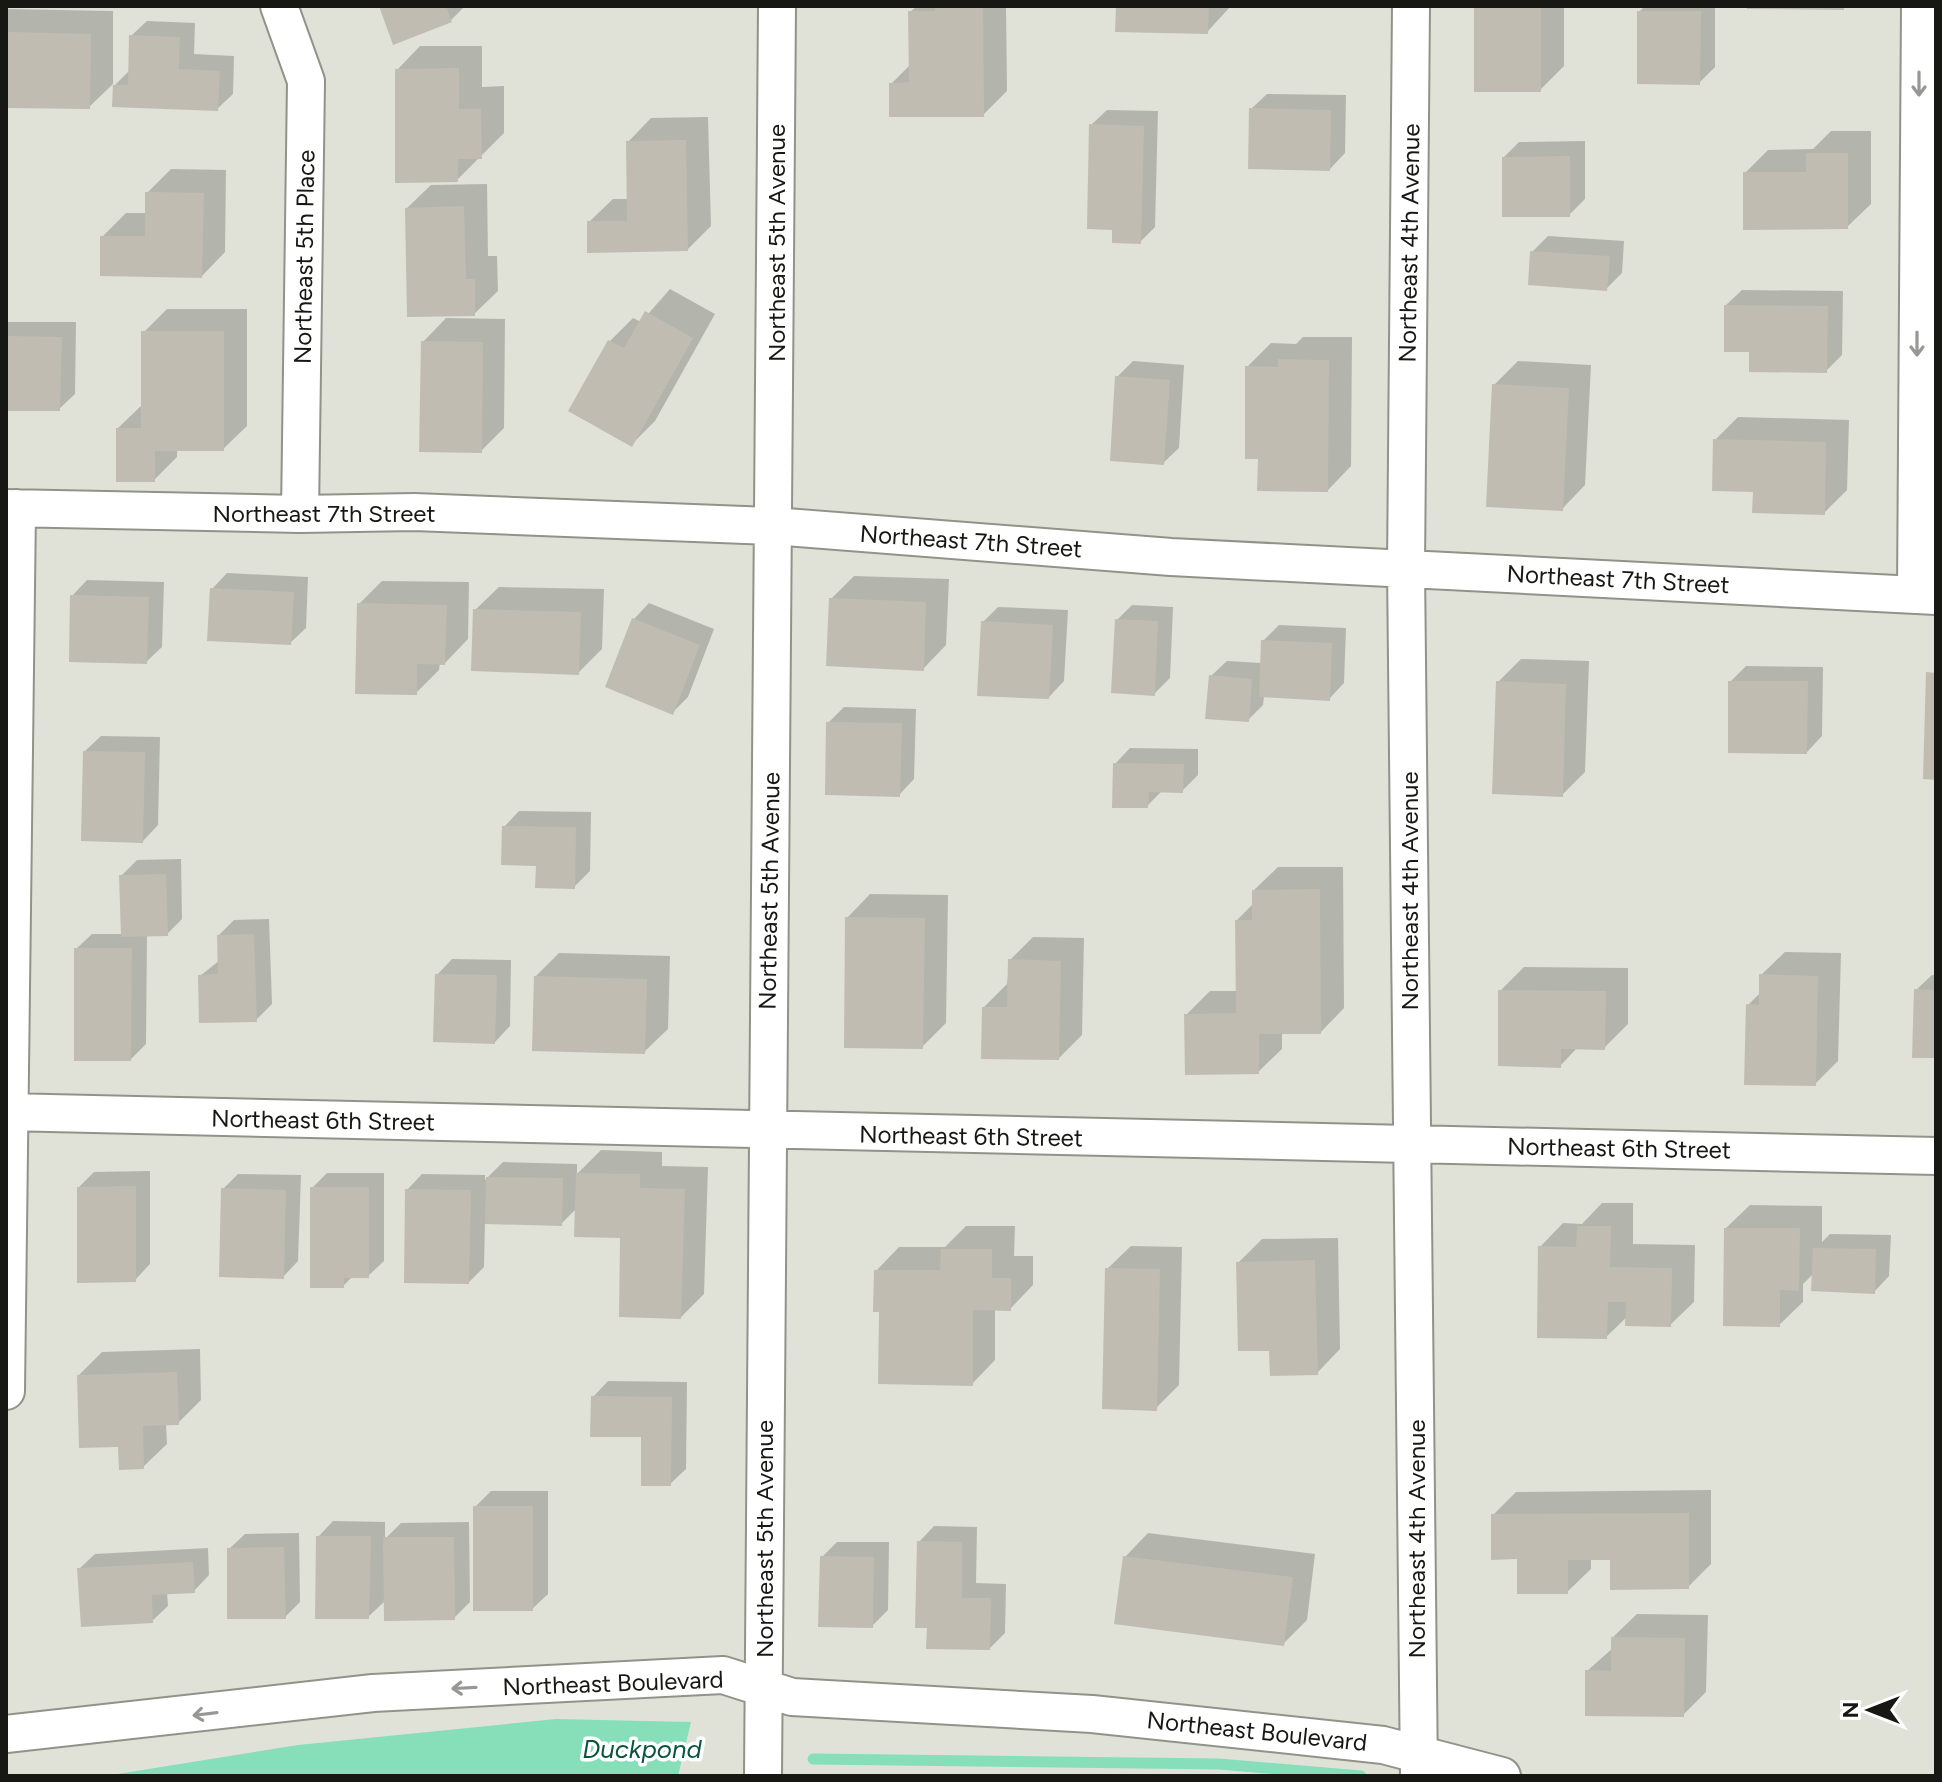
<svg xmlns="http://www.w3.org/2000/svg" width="1942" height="1782" font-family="Figtree,sans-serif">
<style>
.water{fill:#87dfba}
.shadow{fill:#0003}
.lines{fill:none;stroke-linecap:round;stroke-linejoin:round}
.stream{stroke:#87dfba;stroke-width:11}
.building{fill:#c0bcb2}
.minor-casing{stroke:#919389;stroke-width:40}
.minor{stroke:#fff;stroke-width:36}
.oneway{stroke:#979795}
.labels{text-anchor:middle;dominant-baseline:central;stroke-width:7;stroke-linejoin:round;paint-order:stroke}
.street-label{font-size:24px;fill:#171814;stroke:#fff}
.water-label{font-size:26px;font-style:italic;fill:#0c543d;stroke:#fff}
</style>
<rect width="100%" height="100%" fill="#e0e2d7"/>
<path class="water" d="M556 1719 691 1722 678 1776H105L298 1745Z"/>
<path class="shadow" d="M381 6H465L451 20Z
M917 6H1006L1007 91 983 115 891 84 911 64 910 12Z
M1118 6H1231L1207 32Z
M1476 6H1564V66L1540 90Z
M1645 6H1715V67L1699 83 1639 12Z
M6 9 113 11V84L89 107 6 106Z
M147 21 195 23 194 54 234 56 233 94 217 109 115 85 130 70 131 36Z
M420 46H482V87L504 86V133L457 180 397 70Z
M1267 94 1346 95 1345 153 1330 169 1251 109Z
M1107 110 1158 111 1155 227 1140 242 1091 125Z
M708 117 711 226 688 249 589 222 613 199H629L628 142 651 118Z
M1831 131H1871V204L1847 227 1745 173 1768 150 1813 149Z
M1585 141V199L1569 215 1504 157 1519 142Z
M171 169 226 170 225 252 202 276 102 237 126 213H147V193Z
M487 184 488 256H497L498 291 474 314 407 208 431 185Z
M1548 236 1624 241 1622 273 1606 289 1532 252Z
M670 289 715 314 655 421 632 444 610 341 633 318 641 322Z
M1742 290 1843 291 1842 355 1826 371 1751 350 1726 305Z
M167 309H247V426L223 449H177V457L154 480 118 428 142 405 144 332Z
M446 318 505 319 504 428 481 451 423 342Z
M6 322H76L75 394 59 409H6Z
M1303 337H1352L1351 466 1328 490 1260 457 1247 367 1271 343 1296 344Z
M1133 361 1184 365 1179 448 1163 463 1117 377Z
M1518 361 1591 365 1585 485 1562 509 1494 385Z
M1738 417 1849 420 1847 490 1824 513 1755 490 1715 440Z
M227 573 308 577 306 628 290 643 212 589Z
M854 576 949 579 946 645 923 669 831 599Z
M87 580 164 582 162 647 146 662 72 596Z
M382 581 469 582 468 639 445 663H440L439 670 416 693 359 604Z
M499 587 604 589 602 649 578 673 475 610Z
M649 603 714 629 688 697 673 712 634 619Z
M1132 605 1173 607 1170 678 1154 694 1117 620Z
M998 607 1068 610 1064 681 1049 697 983 622Z
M1279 625 1346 628 1344 683 1329 699 1264 696 1263 705 1248 720 1211 676 1227 661 1262 663 1263 641Z
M1521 659 1589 661 1585 772 1562 795 1498 682Z
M1746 666 1823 667 1822 736 1807 752 1730 682Z
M844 707 916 709 914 779 899 795 828 723Z
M101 736 160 737 158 825 143 841 85 751Z
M1130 748 1198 749V775L1182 791 1163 790 1147 806 1115 764Z
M519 811 591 812 590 871 574 887 538 864 504 827Z
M181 859 182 919 167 934H147L146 1044 131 1059 76 949 92 934H122L121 876 137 860Z
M1278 867H1343L1344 1008 1321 1032H1282V1049L1258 1072 1186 1015 1210 991H1238L1237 920 1254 903V890Z
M870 894 948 895 946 1023 922 1047 847 918Z
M269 919 272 1004 256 1020 200 976 220 960 219 935 234 920Z
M1033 937 1084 938 1082 1035 1059 1058 984 1007 1007 984 1010 960Z
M1785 952 1841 953 1838 1061 1815 1084 1748 1005 1761 992V975Z
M559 953 670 956 668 1029 644 1052 536 976Z
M452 959 511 960 510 1026 495 1042 437 975Z
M1524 967 1628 968V1024L1604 1048 1578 1047 1560 1066 1500 991Z
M1932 975H1936V1056L1916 990Z
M601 1150 662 1152V1166L708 1167 704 1294 681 1317 623 1236 577 1208 561 1224 485 1222 484 1267 469 1282 407 1190 422 1174 485 1175V1180L503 1162 577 1164V1174Z
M150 1171V1264L135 1280 79 1187 94 1172Z
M327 1173H384V1261L368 1276H353L343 1286 312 1188Z
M238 1174 301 1175 298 1261 283 1277 223 1189Z
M1602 1203H1633V1244L1695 1245 1694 1302 1670 1325 1628 1316 1606 1337 1540 1247 1563 1223 1582 1224Z
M1750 1205 1822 1206V1242L1830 1234 1891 1235 1889 1276 1874 1292 1814 1273 1803 1284V1302L1779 1325 1726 1228Z
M966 1226H1015L1014 1256H1033V1285L1010 1309H995V1360L972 1384 876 1271 899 1247H945Z
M1338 1238 1340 1349 1317 1373 1271 1349 1238 1263 1262 1239Z
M1131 1246 1182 1247 1179 1385 1156 1408 1107 1269Z
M200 1349 201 1400 178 1423H166L167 1444 143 1467 120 1444 79 1375 102 1352Z
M608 1381 687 1382 686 1469 670 1484 643 1435 593 1397Z
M1711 1490V1564L1688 1587 1612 1558H1591V1569L1567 1592 1519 1557 1493 1515 1516 1492Z
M491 1491H548V1594L532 1609 475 1507Z
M333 1521 385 1522V1539L401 1523 469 1522 470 1602 454 1618 386 1600 368 1617 318 1537Z
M934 1526 977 1527 976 1583 1006 1584 1005 1633 990 1648 929 1626 919 1542Z
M299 1533 300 1602 285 1617 229 1549 245 1534Z
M1148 1533 1315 1554 1307 1620 1283 1644 1125 1557Z
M837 1542H889L888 1610 872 1626 822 1557Z
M208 1548 209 1575 194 1591 167 1592 168 1606 152 1621 79 1569 95 1554Z
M1637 1614 1708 1615 1706 1692 1683 1715 1587 1671 1613 1648V1637Z"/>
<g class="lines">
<path class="stream" d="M813 1759 1219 1764 1361 1776"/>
</g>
<path class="building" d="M379 6H446L452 22 393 45Z
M935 6H983L984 117H889V83L909 82 908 11H935Z
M1116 6H1209L1208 34 1115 32Z
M1474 6H1541V92H1474Z
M1747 6H1844V10L1747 9Z
M1637 11H1701L1700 85 1637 84Z
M6 32 91 34 90 109 6 108Z
M129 35 180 37 179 69 220 71 218 111 112 107 113 85H128Z
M459 68V109H481L482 159H458V182L395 183V69Z
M1249 108 1331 110 1330 171 1248 169Z
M1089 124 1144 126 1141 244 1112 243V230L1087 229Z
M686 140 688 251 587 253V221H627L626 141Z
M1806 153H1848V229L1743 230V172H1806Z
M1570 156V217H1502V157Z
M145 192 204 193 202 278 100 276V236H145Z
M464 206 466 279H475V316L407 317 405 208Z
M1530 251 1610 256 1607 291 1528 285Z
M1724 305 1828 306 1827 373 1749 372V352H1724Z
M645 311 693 338 632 447 568 411 608 340 624 348Z
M141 331H224V451H155V482H116V428H141Z
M6 336 62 337 60 411H6Z
M421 341 483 342 482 453 419 452Z
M1278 359 1329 360 1328 492 1257 491 1258 459H1245V366L1278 367Z
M1115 376 1170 380 1164 465 1110 461Z
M1492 384 1569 388 1563 511 1486 507Z
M1713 439 1826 442 1825 515 1752 513 1753 492 1712 491Z
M210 588 294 592 291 645 207 641Z
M70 595 149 597 147 664 69 662Z
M829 598 926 602 924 671 826 666Z
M357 603 447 605 445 665 417 664V695L355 694Z
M473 609 581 612 579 675 471 671Z
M632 618 700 645 673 715 605 687Z
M1115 619 1158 621 1155 696 1111 693Z
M981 621 1053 625 1049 699 977 696Z
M1261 640 1332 643 1330 701 1259 697Z
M1926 672 1936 673V780L1923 779Z
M1209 675 1252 679 1249 722 1205 719Z
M1496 681 1566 684 1563 797 1492 794Z
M1728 681H1808L1807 754 1728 753Z
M826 722 902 723 900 797 825 795Z
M83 751 145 752 143 843 81 841Z
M1113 763 1184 764 1183 793 1149 792 1148 808H1112Z
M502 826 576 827 575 889 535 888 536 866 501 865Z
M166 874 168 936 121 937 119 875Z
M1320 889 1321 1034H1259V1074L1185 1075 1184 1014 1236 1013 1235 920H1252V890Z
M845 917 925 918 923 1049 844 1048Z
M254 934 257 1022 199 1023 198 975 218 974 217 935Z
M74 948H132L131 1061H74Z
M1008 959 1061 961 1059 1060 981 1059 982 1007H1007Z
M435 974 497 975 495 1044 433 1042Z
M1759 974 1818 976 1816 1086 1744 1085 1746 1004 1759 1005Z
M534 976 647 979 645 1054 532 1051Z
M1914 989 1936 990V1058H1912Z
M1498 990 1606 991 1605 1050 1561 1049V1068L1498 1066Z
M576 1173 640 1174V1188L685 1189 681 1319 619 1317 620 1238 574 1237Z
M486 1177 563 1178 562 1226 485 1224Z
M136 1186V1282L77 1283V1187Z
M310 1187H369V1278H344V1288H310Z
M221 1188 286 1190 284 1279 219 1277Z
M405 1189 471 1190 469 1284 404 1283Z
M1577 1226H1611L1610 1267 1672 1268 1671 1327 1625 1326 1626 1302H1608L1607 1339 1537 1338 1538 1246 1576 1247Z
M1724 1228H1800L1799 1291 1780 1290V1327L1723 1326Z
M1813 1248 1876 1249 1875 1294 1811 1291Z
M941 1249H992V1278H1011V1311L973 1310V1386L878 1384 879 1312H873L874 1270H940Z
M1315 1260 1318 1375 1270 1376 1269 1351H1238L1236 1262Z
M1105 1268 1160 1269 1157 1411 1102 1409Z
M177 1372 179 1425 143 1426 144 1469 119 1470 118 1447 79 1448 77 1375Z
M591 1396 672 1397 671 1486H641V1437H590Z
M473 1506H533V1611H473Z
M1689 1513V1589L1610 1590V1560H1568V1594H1517V1559L1491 1560V1514Z
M316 1536H371L369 1619H315Z
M383 1537H454L455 1620 384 1621Z
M917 1541 962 1542V1598H991L990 1650 926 1649 927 1628H915Z
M284 1547 286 1619H227V1548Z
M820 1556 874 1557 873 1628 818 1627Z
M1123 1556 1293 1577 1284 1646 1114 1624Z
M193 1562 195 1593 152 1595 153 1623 81 1627 77 1568Z
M1611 1637 1685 1638 1684 1717 1585 1716V1670L1611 1671Z"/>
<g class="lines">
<g class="minor-casing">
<path id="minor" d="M279 6 306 81 300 514
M1411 6 1406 568 1419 1776
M6 508 300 514 414 512 773 526 1171 557 1936 596
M1916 594 1920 6
M6 1112 1936 1156
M6 1391 17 508
M6 1734 373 1693 723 1675 792 1697 1092 1714 1383 1745 1502 1776
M763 1776 777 6"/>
</g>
<use href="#minor" class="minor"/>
</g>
<defs><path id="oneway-shaft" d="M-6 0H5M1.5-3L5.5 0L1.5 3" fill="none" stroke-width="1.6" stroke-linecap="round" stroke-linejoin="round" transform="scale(2)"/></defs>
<g class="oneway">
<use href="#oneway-shaft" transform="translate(1919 84) rotate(90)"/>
<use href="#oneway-shaft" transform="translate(1917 344) rotate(90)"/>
<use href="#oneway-shaft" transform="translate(464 1688) rotate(177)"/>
<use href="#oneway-shaft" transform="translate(205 1714) rotate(173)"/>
</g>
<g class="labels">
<g class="street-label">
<text transform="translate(776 243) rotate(-90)">Northeast 5th Avenue</text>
<text transform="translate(1409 243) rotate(-89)">Northeast 4th Avenue</text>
<text transform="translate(304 257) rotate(-89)">Northeast 5th Place</text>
<text x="324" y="513">Northeast 7th Street</text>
<text transform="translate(971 541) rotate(4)">Northeast 7th Street</text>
<text transform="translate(1618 579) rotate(3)">Northeast 7th Street</text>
<text transform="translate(769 891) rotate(-89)">Northeast 5th Avenue</text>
<text transform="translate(1409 891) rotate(-90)">Northeast 4th Avenue</text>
<text transform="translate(323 1120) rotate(1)">Northeast 6th Street</text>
<text transform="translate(971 1136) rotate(1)">Northeast 6th Street</text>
<text transform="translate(1619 1148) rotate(1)">Northeast 6th Street</text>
<text transform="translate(764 1539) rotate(-90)">Northeast 5th Avenue</text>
<text transform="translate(1416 1539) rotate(-90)">Northeast 4th Avenue</text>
<text transform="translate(613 1683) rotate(-2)">Northeast Boulevard</text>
<text transform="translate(1257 1731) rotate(6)">Northeast Boulevard</text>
</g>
<g class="water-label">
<text x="642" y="1749">Duckpond</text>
</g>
</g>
<rect width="1942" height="1782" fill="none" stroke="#171814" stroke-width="16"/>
<g transform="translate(1870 1710) rotate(270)" stroke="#ffffff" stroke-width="6" paint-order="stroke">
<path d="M0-6L14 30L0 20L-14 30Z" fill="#171814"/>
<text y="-12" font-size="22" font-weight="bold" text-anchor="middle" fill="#171814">N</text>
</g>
</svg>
